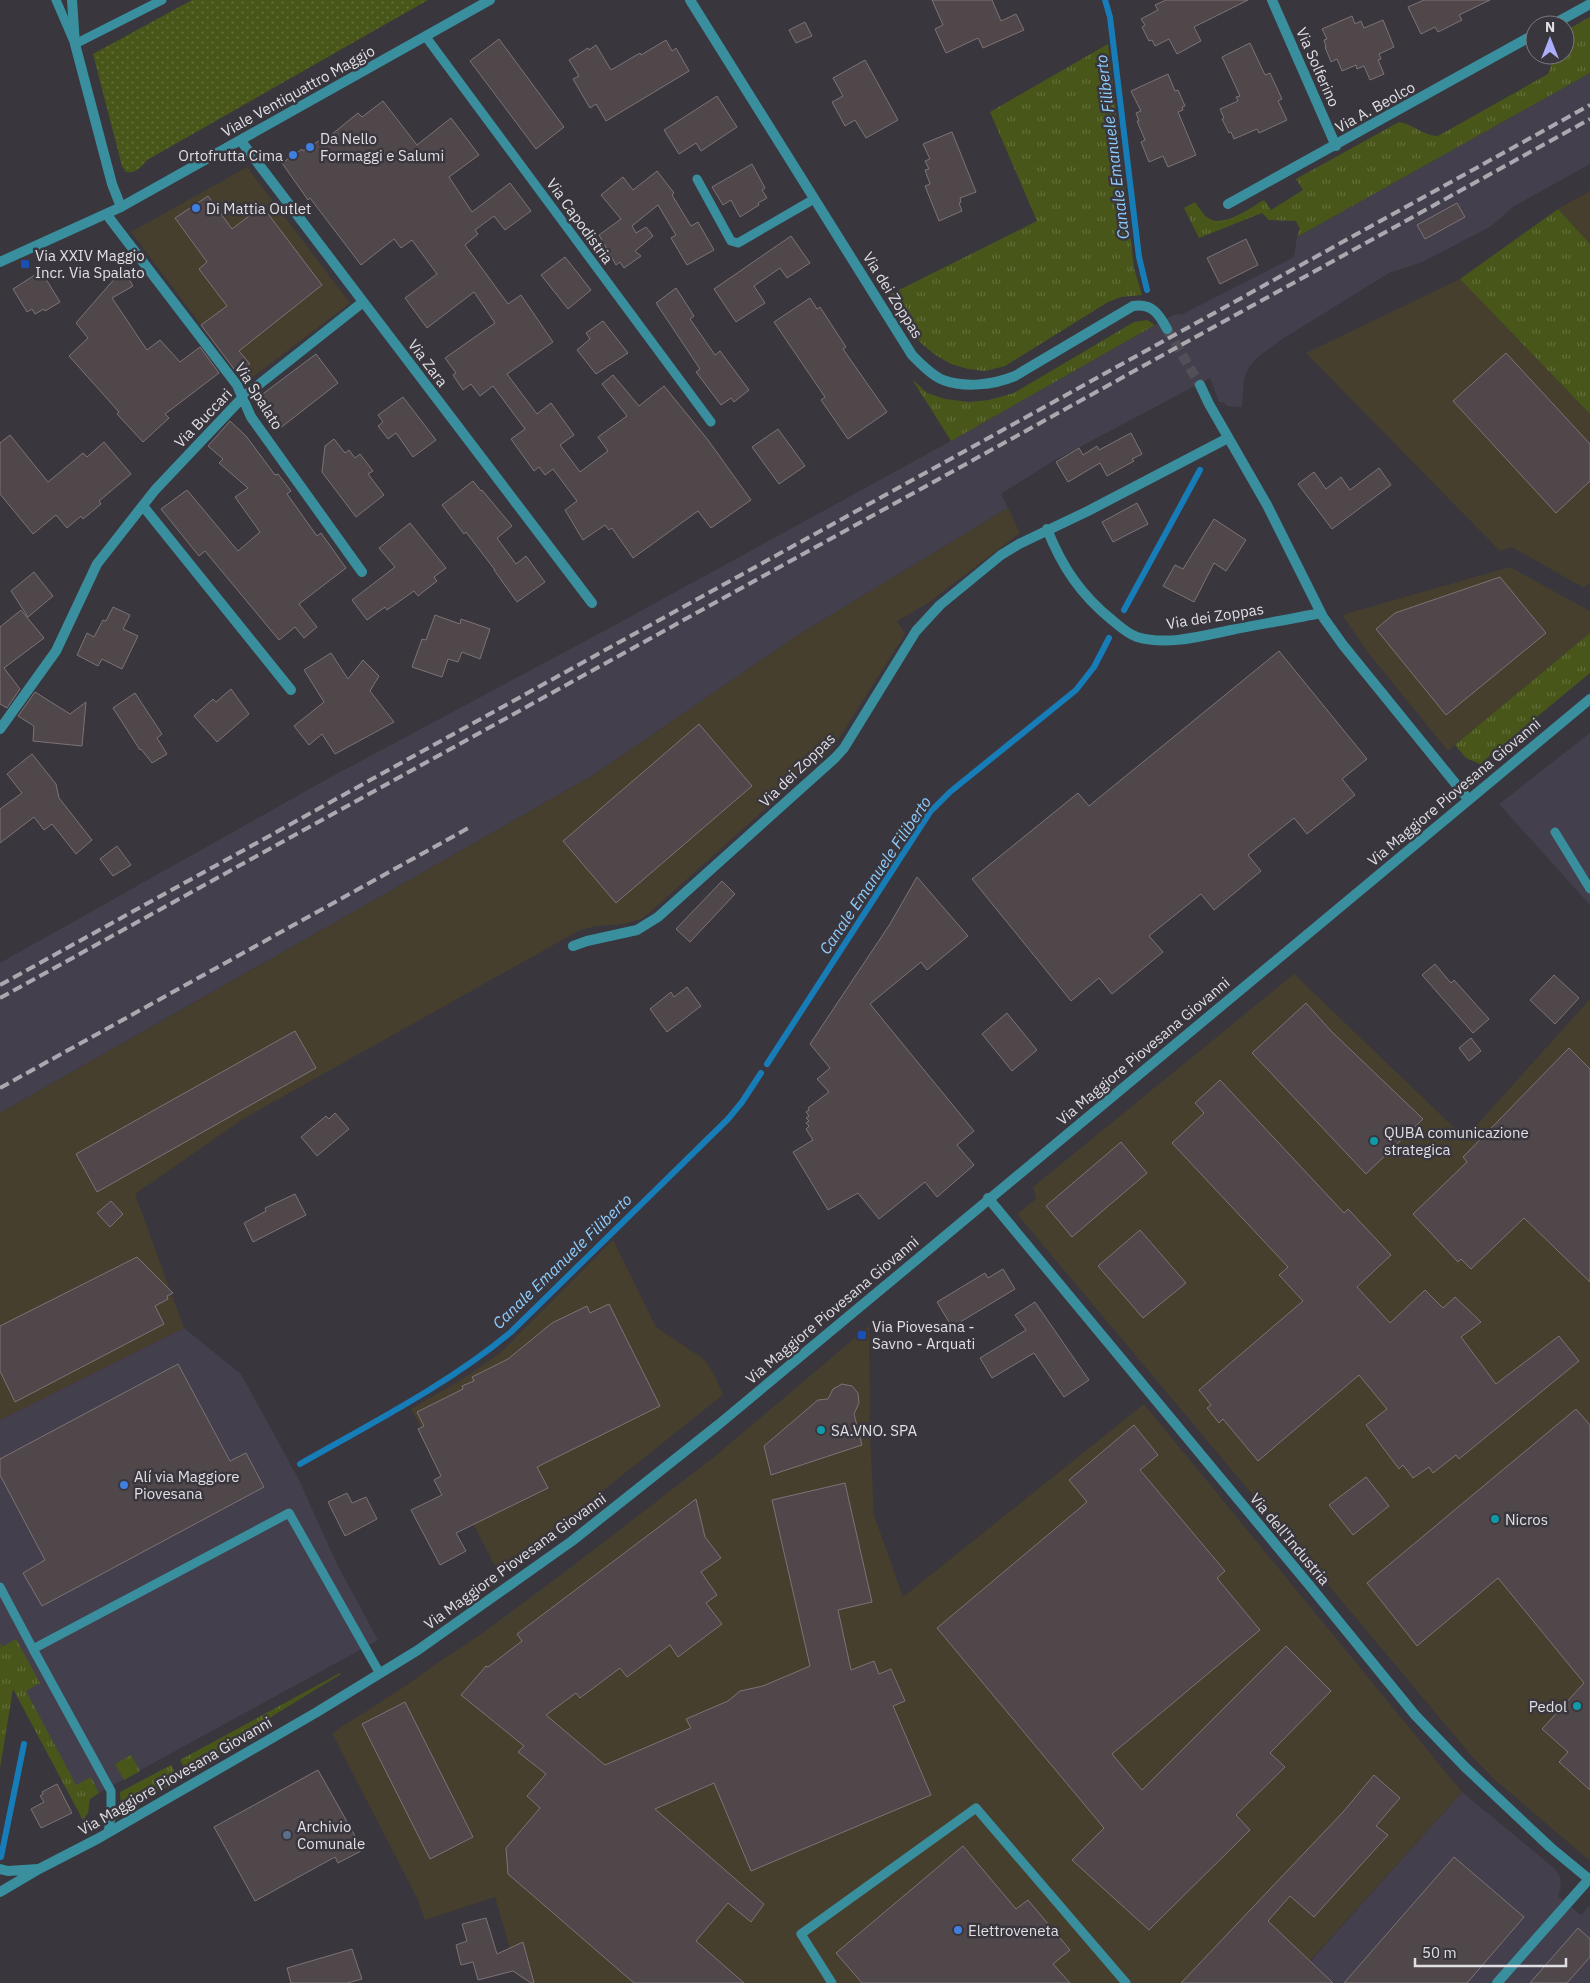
<svg xmlns="http://www.w3.org/2000/svg" width="1590" height="1983" font-family="'IBM Plex Sans',sans-serif">
<style>
.built{fill:#433f4c}
.industrial{fill:#463f2d}
.grass{fill:url(#grass-tufts)}
.park{fill:url(#park-dots)}
.lines{fill:none;stroke-linecap:round;stroke-linejoin:round}
.stream{stroke:#167db9;stroke-width:6}
.building{fill:#50474a;stroke:#7d7376}
.minor-tunnel{stroke:#524f57;stroke-width:10;stroke-dasharray:10 5;stroke-linecap:butt}
.service{stroke:#3a8f9f;stroke-width:9}
.minor{stroke:#3a8f9f;stroke-width:10}
.tertiary{stroke:#3a8f9f;stroke-width:10}
.rail{stroke:#aaa9af;stroke-width:4;stroke-dasharray:10 5;stroke-linecap:butt}
.shop-dot{fill:#3f7fe0;stroke:#39363e;stroke-width:2}
.transit-dot{fill:#1a4fb4;stroke:#39363e;stroke-width:2}
.culture-dot{fill:#0f9aa8;stroke:#39363e;stroke-width:2}
.service-dot{fill:#5c6f8a;stroke:#39363e;stroke-width:2}
.labels{text-anchor:middle;dominant-baseline:central;stroke-width:5;stroke-linejoin:round;paint-order:stroke}
.street-label{font-size:15px;fill:#e0dfe4;stroke:#39363e}
.poi-label{font-size:15px;fill:#e0dfe4;stroke:#39363e;text-anchor:start}
.water-label{font-size:16px;font-style:italic;fill:#8ecefe;stroke:#39363e}
</style>
<defs>
<pattern id="grass-tufts" width="24" height="20" patternUnits="userSpaceOnUse" patternTransform="scale(1.25)"><rect width="24" height="20" fill="#485719"/><path d="M3 7l-1-3M5 7V3M7 7l1-3M15 17l-1-3M17 17v-4M19 17l1-3" fill="none" stroke="#626f3a"/></pattern>
<pattern id="park-dots" width="8" height="8" patternUnits="userSpaceOnUse" patternTransform="scale(1.25)"><rect width="8" height="8" fill="#485719"/><path d="M2 2h.1M6 6h.1" fill="none" stroke="#626f3a" stroke-width="1.8" stroke-linecap="round"/></pattern>
</defs>
<rect width="100%" height="100%" fill="#39363e"/>
<path class="built" d="M1590 73V164L1513 207 1490 227 1422 262 1389 273 1284 338 1259 356 1249 367 1244 379 1242 407 1227 406 1224 402H1219L1210 378 1055 460 1001 494 1008 508 798 635 592 776 0 1113V963L329 778 604 631 951 441 1173 315 1183 314 1294 257 1297 237Z
M1590 733V905L1499 804Z
M184 1328 241 1374 299 1480 337 1564 378 1640 75 1806 0 1652V1420Z
M1462 1792 1554 1868 1560 1877 1561 1884 1558 1896 1581 1915 1590 1905V1983H1291Z"/>
<path class="industrial" d="M247 167 350 303 245 383 131 232Z
M1590 191V244L1558 209Z
M1460 279 1590 414V582L1584 588 1512 547 1500 551 1306 353Z
M1008 508 1020 533 928 603 897 621 905 634 833 748 649 913 641 919 624 924 597 926 580 930 243 1119 135 1194 184 1328 0 1420V1113L592 776 798 635Z
M1510 567 1590 611V633L1448 751 1367 651 1342 615Z
M1294 974 1465 1138 1590 999V1861L1494 1779 1470 1754 1017 1214 1036 1199 1033 1187Z
M613 1240 656 1327 705 1360 714 1374 723 1395 566 1520 497 1570 463 1504 446 1491 441 1493 434 1480 441 1476 418 1429 421 1427 411 1409 461 1380 500 1353Z
M869 1326 870 1435 874 1515 903 1597 1144 1404 1462 1792 1290 1983H529L518 1976 495 1897 425 1920 418 1900 332 1733 404 1687 439 1662 480 1635 574 1565 714 1457Z"/>
<path class="grass" d="M1590 17V73L1297 237 1300 229 1296 221 1269 220 1262 213 1199 238 1184 208 1195 202C1199 207 1203 215 1208 218 1223 229 1251 207 1264 200L1271 210 1303 190 1296 179 1399 122C1413 124 1423 136 1438 136L1548 74 1555 55H1565V31Z
M1108 44 1134 268 1142 295 1121 297 1108 302 1005 366 985 371 968 369 951 364 934 354 921 343 891 294 1037 221 990 112Z
M1558 209 1590 244V414L1460 279Z
M1147 320 1155 325 951 441 912 379 927 393 945 399 969 402 989 400 1014 393 1134 322Z
M1590 633V673L1480 764 1466 758 1455 745Z
M16 1639 40 1683 26 1691 76 1785 91 1777 99 1793 90 1799 88 1813 83 1820 13 1689 0 1768V1643L2 1647Z
M340 1673 341 1674 274 1715 236 1746 188 1775 180 1760Z
M131 1755 140 1771 124 1780 115 1764Z
M171 1765 179 1780 124 1810 121 1809 120 1792Z"/>
<path class="park" d="M192 0H428L147 160C141 168 136 173 126 172L122 166 93 54Z"/>
<g class="lines">
<path class="stream" d="M1105 0 1110 17 1139 257 1147 290
M1124 610 1200 470
M767 1064 930 812 950 792 1076 690 1094 667 1109 638
M300 1464C372 1423 447 1385 511 1332L728 1119 742 1102 761 1073
M1 1857 24 1744"/>
</g>
<path class="building" d="M932 0H992L1001 21 1016 14 1024 30 983 48 978 38 946 53 935 29 943 25Z
M1166 0H1248L1194 27 1201 41 1177 54 1169 39 1155 46 1152 40 1149 41 1142 27 1145 25 1141 19 1158 10 1155 5Z
M1424 0H1490L1459 15 1462 20 1438 32 1435 27 1421 34 1408 7Z
M1352 16 1355 24 1361 21 1364 28 1383 20 1394 47 1379 54 1381 59 1378 60 1384 74 1370 80 1364 66 1357 69 1356 65 1342 71 1337 59 1331 62 1325 47H1326L1324 40 1327 39 1322 29Z
M805 22 812 36 796 43 789 30Z
M499 39 564 127 536 149 470 61Z
M666 40 672 51 676 48 689 71 606 121 596 104 590 108 573 79 579 76 569 60 588 48 589 50 596 45 611 70 640 53 641 55Z
M1250 43 1265 75 1270 73 1282 99 1278 101 1287 120 1259 133 1257 129 1234 139 1231 132 1229 133 1222 119 1224 118 1220 109 1238 101 1236 97 1240 96 1222 57Z
M865 60 898 120 866 138 855 120 845 126 832 102 843 96 833 78Z
M1168 74 1175 91 1178 90 1185 106 1182 107 1183 110 1178 112 1196 155 1168 167 1163 156 1149 162 1141 142 1145 140 1137 121H1139L1136 113 1141 111 1131 91Z
M717 96 737 127 701 151 696 143 679 154 664 130Z
M383 101 417 145 451 118 479 155 449 177 472 212 510 183 531 211 505 230 494 216 475 230 478 234 465 245 508 304 521 295 553 342 507 374 537 414 551 403 574 435 560 445 580 472 608 451 598 437 627 416 602 384 613 375 639 406 664 386 708 440 751 500 711 528 698 511 633 558 612 528 609 530 605 525 583 540 565 510 577 501 553 469 545 475 539 467 534 471 511 439 525 429 493 386 480 396 471 384 463 390 453 375 456 373 445 358 495 323 474 292 427 328 405 298 437 274 412 240 401 248 394 239 361 265 310 198 308 200 282 163 302 149 303 151 325 137 326 139 358 113 362 117Z
M952 132 976 192 960 198 961 202 959 203 962 211 939 221 925 186 930 184 925 170 929 169 925 161 930 159 923 144Z
M752 164 765 188 762 190 767 198 758 203 759 205 740 217 731 200 723 205 712 187Z
M657 171 674 193 672 195 691 226 698 222 714 250 687 265 671 238 676 235 658 205 632 226 636 233 646 227 653 236 635 251 641 256 624 268 620 262 616 265 599 235 621 219 601 195 623 177 633 190Z
M208 196 232 229 262 206 322 285 239 351 250 364 237 373 201 325 227 306 199 269 207 262 175 218Z
M1457 203 1465 217 1425 239 1417 225Z
M791 236 810 263 787 278 780 268 754 286 765 303 736 322 714 289Z
M1246 239 1258 265 1220 284 1207 258Z
M565 257 591 290 568 309 541 275Z
M123 269 133 286 112 298 147 350 160 340 180 362 200 347 219 373 165 414 169 418 143 442 117 414 119 412 69 356 88 338 76 323Z
M41 271 60 302 45 311 44 309 35 314 32 309 27 312 13 289Z
M676 288 694 316 690 319 715 355 720 351 749 390 734 402 731 398 721 405 696 372 700 369 656 303Z
M810 298 817 309 820 307 846 347 843 349 887 412 848 439 821 400 825 397 774 322Z
M603 321 628 353 596 374 577 350 590 339 586 333Z
M1506 353 1590 444V481L1556 513 1453 401Z
M316 354 338 383 279 429 256 399Z
M403 397 436 440 413 457 396 433 388 439 378 426 383 422 378 415Z
M230 421 246 436 275 475 278 474 291 491 287 494 317 536 321 533 346 568 299 604 317 627 304 638 295 627 279 640 205 551 199 556 161 509 187 490 238 551 260 532 235 497 248 488 219 463 223 459 208 446Z
M778 429 805 466 779 484 752 447Z
M1131 433 1142 454 1132 459 1134 461 1107 476 1100 463 1068 482 1056 462 1079 448 1083 455 1097 446 1099 450Z
M10 435 48 482 83 453 87 457 104 442 131 474 99 501 101 504 83 519 81 516 67 528 56 515 33 534 0 494V443Z
M334 439 345 453 349 450 355 458 360 454 373 471 368 474 384 495 356 517 322 472 325 446Z
M1379 468 1391 485 1332 529 1298 484 1314 472 1326 489 1341 477 1350 490Z
M473 481 481 491 482 490 512 526 497 538 516 564 526 556 545 582 517 602 494 570H495L466 532 464 534 442 505Z
M1137 503 1148 524 1113 542 1102 522Z
M1214 519 1246 540 1226 571 1214 563 1194 602 1163 586 1175 565 1183 569Z
M410 523 446 568 434 577 437 581 418 596 414 591 387 610 385 607 367 620 352 600 395 567 379 548Z
M34 572 53 596 28 617 11 591Z
M1500 577 1546 633 1446 715 1376 629 1395 613Z
M113 607 130 615 123 629 138 636 122 669 102 659 98 666 77 655 87 633 94 637 103 620 106 621Z
M21 610 44 638 4 668 20 689 7 708 0 704V627Z
M435 615 460 624 461 619 490 629 480 659 462 652 458 662 448 659 442 677 412 667 422 639 426 640Z
M1279 651 1367 759 1342 779 1355 795 1307 834 1294 818 1248 855 1261 871 1214 910 1201 894 1149 936 1163 952 1112 994 1099 978 1071 1001 972 879 1078 793 1089 806Z
M331 653 348 679 363 660 379 676 370 691 394 722 335 754 322 734 309 745 294 726 324 702 304 670Z
M231 689 249 714 217 742 194 716 213 699 216 702Z
M35 692 70 714 86 702 82 746 33 741 34 726 18 716Z
M135 693 162 734 157 738 167 754 152 763 141 749 140 750 113 708Z
M699 724 752 786 616 903 563 841Z
M32 754 56 784 59 798 92 840 76 854 52 824 44 830 34 817 0 843V809L22 793 7 774Z
M117 846 131 865 113 876 100 859Z
M917 877 968 936 927 970 921 962 870 1004 974 1131 957 1145 974 1165 937 1197 925 1182 879 1219 858 1193 828 1210 793 1152 813 1140 806 1129 809 1126 806 1123 809 1121 806 1118 809 1116 806 1112 809 1110 808 1108 829 1092 817 1079 830 1068 810 1044 890 924Z
M722 881 735 894 690 942 676 929Z
M1435 964 1451 983 1454 980 1489 1019 1473 1033 1422 975Z
M1554 975 1579 998 1555 1024 1530 1000Z
M687 987 701 1006 667 1032 650 1009 671 992 674 997Z
M1306 1003 1331 1031 1423 1119 1366 1174 1252 1053Z
M1007 1013 1037 1050 1012 1071 982 1034Z
M295 1031 316 1068 97 1192 76 1154Z
M1471 1038 1481 1051 1469 1061 1459 1048Z
M1569 1048 1590 1069V1282L1524 1218 1471 1269 1461 1259 1458 1262 1413 1214 1467 1162 1463 1157Z
M1220 1080 1344 1213 1348 1209 1391 1255 1357 1287 1390 1323 1425 1290 1443 1308 1455 1297 1481 1322 1461 1337 1496 1384 1559 1336 1579 1361 1459 1459 1456 1455 1433 1473 1429 1467 1413 1478 1403 1465 1399 1469 1366 1425 1387 1409 1359 1375 1258 1461 1223 1419 1219 1423 1207 1408 1211 1405 1199 1390 1303 1301 1279 1275 1288 1267 1172 1143 1204 1113 1195 1103Z
M335 1113 349 1129 317 1156 301 1137 326 1116 329 1119Z
M1121 1142 1147 1173 1072 1237 1046 1206Z
M295 1194 306 1215 253 1242 244 1223 266 1211 265 1208Z
M111 1201 123 1214 110 1227 97 1213Z
M1140 1230 1186 1283 1143 1318 1098 1266Z
M137 1257 173 1293 167 1296 168 1299 155 1306 164 1324 15 1402 0 1371V1326Z
M1003 1269 1015 1289 952 1327 937 1302 985 1273 988 1278Z
M1035 1302 1089 1380 1064 1397 1034 1353 992 1378 980 1358 1026 1330 1015 1315Z
M609 1304 660 1406 537 1467 548 1488 456 1533 466 1551 440 1565 411 1510 442 1495 434 1480 441 1476 418 1429 424 1426 417 1412 463 1389 462 1386 474 1381 472 1377 508 1359 552 1323 587 1306 590 1313Z
M178 1364 230 1461 246 1453 264 1487 42 1606 23 1573 45 1560 0 1475V1459Z
M842 1384 852 1386 858 1393 859 1403 854 1414 862 1445 771 1475 764 1446 818 1400 828 1399 833 1389Z
M1576 1409 1590 1425V1790L1559 1762 1568 1752 1542 1729 1584 1683 1498 1578 1417 1646 1367 1583Z
M1134 1425 1158 1455 1140 1470 1225 1571 1217 1578 1260 1630 1112 1754 1142 1790 1286 1646 1331 1691 1270 1753 1285 1767 1236 1815 1250 1830 1149 1930 1072 1860 1104 1828 937 1628 1087 1502 1069 1480Z
M1366 1477 1389 1506 1353 1535 1329 1505Z
M845 1483 872 1602 838 1610 851 1670 874 1661 879 1674 891 1669 905 1701 893 1706 931 1795 751 1871 714 1783 655 1809 764 1904 751 1922 728 1903 696 1941 744 1983H634L508 1874 506 1848 540 1808 527 1796 546 1774 518 1752 524 1746 461 1695 486 1666 488 1667 522 1641 517 1634 696 1499 705 1537 721 1558 701 1572 717 1595 706 1603 722 1624 678 1657 670 1645 627 1677 620 1668 580 1698 576 1693 546 1715 605 1765 691 1728 686 1719 728 1701 740 1691 763 1686 810 1666 772 1500Z
M347 1493 352 1503 366 1497 377 1519 345 1536 328 1502Z
M405 1702 473 1837 430 1859 362 1724Z
M318 1770 359 1843 357 1844 361 1851 338 1863 335 1857 255 1901 214 1827Z
M1374 1775 1400 1798 1376 1826 1388 1835 1314 1917 1290 1896 1268 1921 1333 1983H1181L1343 1812Z
M57 1784 72 1813 41 1828 31 1809 44 1802 40 1796 43 1794 42 1792Z
M963 1846 1016 1909 1028 1900 1070 1950 1053 1964 1070 1983H862L836 1953Z
M1454 1857 1524 1917 1467 1983H1344Z
M486 1918 497 1954 523 1942 534 1983H531L513 1971 478 1980 473 1962 461 1965 456 1945 467 1941 462 1924Z
M1578 1928 1590 1939V1957L1567 1983H1530Z
M352 1949 362 1979 347 1983H291L287 1968Z"/>
<g class="lines">
<path class="minor-tunnel" d="M1167 329 1200 385"/>
<path class="service" d="M56 0 75 44 162 0
M426 37 711 422
M697 179 731 241 738 243 814 199
M1555 832 1590 889
M0 1587 33 1649 289 1513 379 1672
M33 1649 111 1791V1817L108 1832
M832 1983 801 1934 976 1808 1126 1983"/>
<path class="minor" d="M72 0 75 44 112 184 121 207
M690 0 912 355C921 364 931 375 943 380 965 388 993 385 1015 376L1133 306C1152 303 1159 314 1167 329
M1272 0 1336 146
M1552 25 1590 4
M241 141 592 603
M1228 204 1535 34
M107 215 237 385 251 417 362 572
M1200 385 1209 404 1267 505 1323 617 1343 645 1468 799
M143 506 291 690
M1047 529C1062 567 1081 595 1112 620 1120 627 1128 634 1137 637 1167 646 1202 636 1231 630 1261 624 1291 619 1321 613
M0 729 56 651 97 564 155 490 243 397 363 302
M573 946 587 941 637 930 658 917 835 758 844 748 916 631 940 605 1001 555 1019 544 1088 511 1228 438
M988 1198 1310 1586 1415 1715 1465 1767 1550 1847 1590 1880
M1497 1983 1589 1879"/>
<path class="tertiary" d="M0 262 121 207 490 0
M0 1869 8 1871 38 1869
M0 1892 39 1869 99 1838 317 1712 418 1650 572 1541 718 1425 1590 699"/>
<path class="rail" d="M0 985 1590 105
M0 998 1590 119
M0 1088 472 826"/>
</g>
<g class="shop-dot">
<circle cx="310" cy="147" r="5"/>
<circle cx="293" cy="155" r="5"/>
<circle cx="196" cy="208" r="5"/>
<circle cx="124" cy="1485" r="5"/>
<circle cx="958" cy="1930" r="5"/>
</g>
<g class="transit-dot">
<rect x="20" y="259" width="10" height="10" rx="2.5"/>
<rect x="857" y="1330" width="10" height="10" rx="2.5"/>
</g>
<g class="culture-dot">
<circle cx="1374" cy="1141" r="5"/>
<circle cx="821" cy="1430" r="5"/>
<circle cx="1495" cy="1519" r="5"/>
<circle cx="1577" cy="1706" r="5"/>
</g>
<circle class="service-dot" cx="287" cy="1835" r="5"/>
<g class="labels">
<g class="street-label">
<text transform="translate(1318 67) rotate(66)">Via Solferino</text>
<text transform="translate(298 91) rotate(-29)">Viale Ventiquattro Maggio</text>
<text transform="translate(1375 107) rotate(-29)">Via A. Beolco</text>
<text transform="translate(580 221) rotate(54)">Via Capodistria</text>
<text transform="translate(893 295) rotate(58)">Via dei Zoppas</text>
<text transform="translate(428 363) rotate(53)">Via Zara</text>
<text transform="translate(259 396) rotate(58)">Via Spalato</text>
<text transform="translate(203 418) rotate(-46)">Via Buccari</text>
<text transform="translate(1215 616) rotate(-9)">Via dei Zoppas</text>
<text transform="translate(797 770) rotate(-44)">Via dei Zoppas</text>
<text transform="translate(1454 792) rotate(-40)">Via Maggiore Piovesana Giovanni</text>
<text transform="translate(1143 1051) rotate(-40)">Via Maggiore Piovesana Giovanni</text>
<text transform="translate(832 1310) rotate(-40)">Via Maggiore Piovesana Giovanni</text>
<text transform="translate(1290 1539) rotate(50)">Via dell'Industria</text>
<text transform="translate(515 1561) rotate(-36)">Via Maggiore Piovesana Giovanni</text>
<text transform="translate(175 1776) rotate(-30)">Via Maggiore Piovesana Giovanni</text>
</g>
<g class="poi-label">
<text x="320" y="138">Da Nello<tspan x="320" dy="17">Formaggi e Salumi</tspan></text>
<text x="283" y="155" text-anchor="end">Ortofrutta Cima</text>
<text x="206" y="208">Di Mattia Outlet</text>
<text x="35" y="255">Via XXIV Maggio<tspan x="35" dy="17">Incr. Via Spalato</tspan></text>
<text x="1384" y="1132">QUBA comunicazione<tspan x="1384" dy="17">strategica</tspan></text>
<text x="872" y="1326">Via Piovesana -<tspan x="872" dy="17">Savno - Arquati</tspan></text>
<text x="831" y="1430">SA.VNO. SPA</text>
<text x="134" y="1476">Alí via Maggiore<tspan x="134" dy="17">Piovesana</tspan></text>
<text x="1505" y="1519">Nicros</text>
<text x="1567" y="1706" text-anchor="end">Pedol</text>
<text x="297" y="1826">Archivio<tspan x="297" dy="17">Comunale</tspan></text>
<text x="968" y="1930">Elettroveneta</text>
</g>
<g class="water-label">
<text transform="translate(1112 147) rotate(-97)">Canale Emanuele Filiberto</text>
<text transform="translate(875 875) rotate(-56)">Canale Emanuele Filiberto</text>
<text transform="translate(562 1261) rotate(-44)">Canale Emanuele Filiberto</text>
</g>
</g>
<g transform="translate(1550 40)"><circle r="24" fill="#39363e" stroke="#7c7a80"/>
<path d="M0-4L9 19L0 12L-9 19Z" fill="#abaffb"/>
<text y="-8" font-size="14" font-weight="bold" text-anchor="middle" fill="#e0dfe4">N</text>
</g>
<path d="M1415 1958v8h151v-8" fill="none" stroke="#e0dfe4" stroke-width="2.5"/>
<text x="1422" y="1958" font-size="15" fill="#e0dfe4" stroke="#39363e" stroke-width="4" paint-order="stroke">50 m</text>
</svg>
